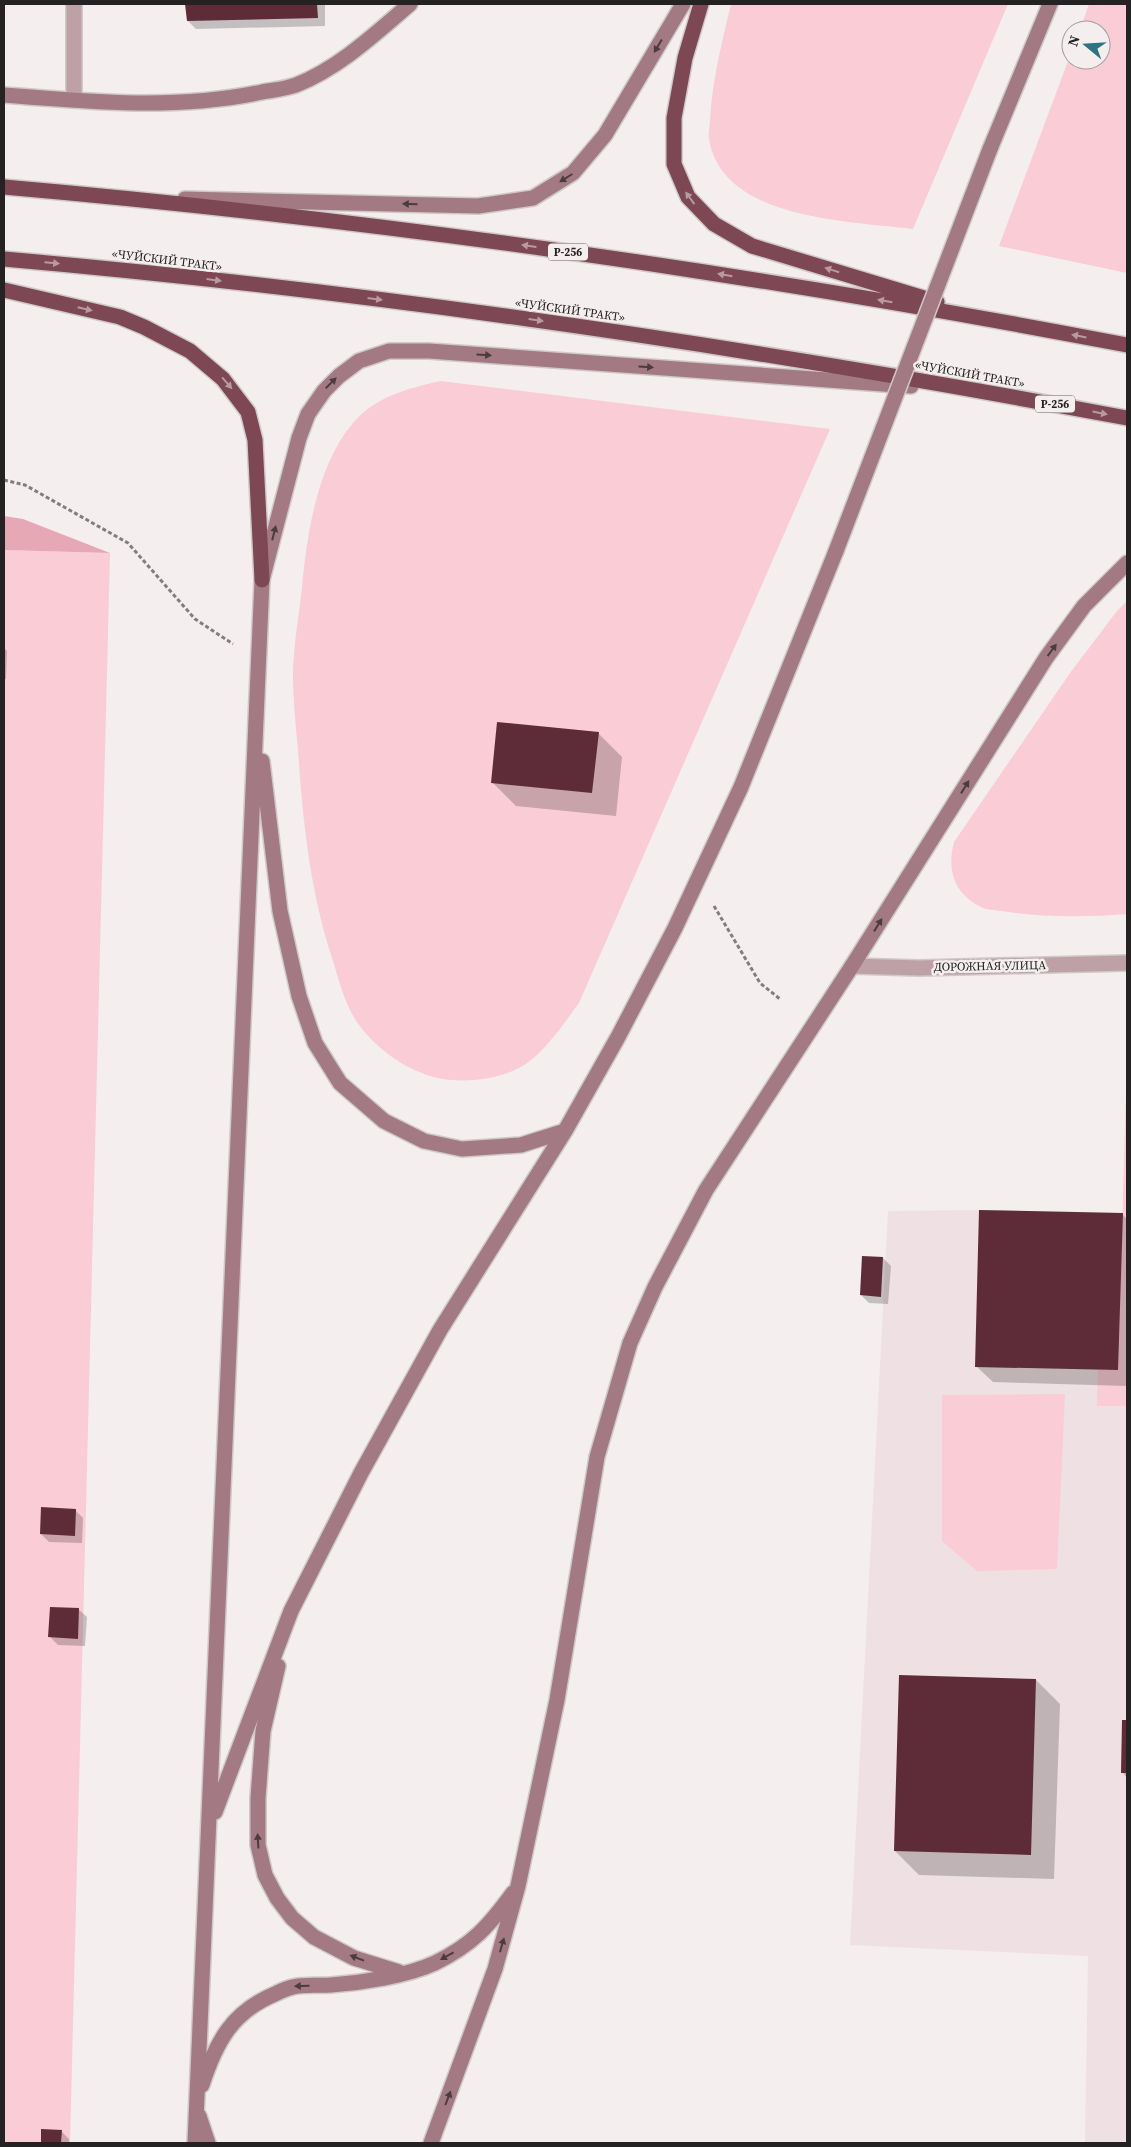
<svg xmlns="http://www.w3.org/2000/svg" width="1131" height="2147" font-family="'Source Serif 4',serif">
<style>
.built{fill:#efe0e3}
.green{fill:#faccd5}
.forest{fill:#e6a8b5}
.shadow{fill:#0003}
.building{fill:#5e2c39}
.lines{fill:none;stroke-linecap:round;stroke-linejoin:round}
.street-casing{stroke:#cfc9ca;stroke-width:18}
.secondary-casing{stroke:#cfc9ca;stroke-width:18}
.highway-casing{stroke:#cfc9ca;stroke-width:18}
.path{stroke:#827e7f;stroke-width:3;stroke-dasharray:4 2.5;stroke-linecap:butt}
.street{stroke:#bda1a6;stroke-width:15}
.secondary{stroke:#a37a83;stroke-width:15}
.highway{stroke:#7d4754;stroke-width:15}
.secondary-bridge-casing{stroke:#cfc9ca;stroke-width:18;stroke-linecap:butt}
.secondary-bridge{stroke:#a37a83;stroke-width:15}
.oneway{fill:#4a3c40}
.oneway2{fill:#b89aa2}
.labels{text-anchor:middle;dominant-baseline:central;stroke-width:5;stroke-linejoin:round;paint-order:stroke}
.shield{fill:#f4eeef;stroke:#625f60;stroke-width:1}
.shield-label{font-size:11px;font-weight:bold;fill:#242223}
.street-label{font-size:12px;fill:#242223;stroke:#f4eeef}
</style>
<rect width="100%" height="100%" fill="#f4eeef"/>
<path class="built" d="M1127 1058V2143H1085L1088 1956 850 1945 888 1211 979 1210 1123 1213Z"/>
<path class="green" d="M731 4H1008L913 229C849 221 722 220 709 139 708 133 710 126 710 120 712 81 722 42 731 4Z
M1089 4H1127V273L999 246 1071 53V60H1101V30H1080Z
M440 381 830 429 579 1003C565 1022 546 1050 527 1063 506 1078 475 1082 451 1080 417 1077 383 1055 362 1029 346 1009 340 984 333 961 310 891 303 823 298 750 296 726 293 701 293 676 293 647 299 616 302 587 307 534 317 465 353 423 376 396 407 389 440 381Z
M4 550 110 553 70 2143H4Z
M1127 601V914C1086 917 1043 918 1002 911 995 910 985 910 979 906 953 892 947 869 954 842L1070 673 1117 611Z
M1127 1058V1406H1097L1098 1370H1118Z
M1065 1394 1057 1569 977 1571 942 1541V1395Z"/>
<path class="forest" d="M4 516 23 519 110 553 4 550Z"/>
<path class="shadow" d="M187 4H325V26L196 29 188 21Z
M4 648 7 651 6 679H4Z
M598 733 622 757 616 816 516 806 492 782Z
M1122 1214 1127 1219V1386L993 1382 976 1366Z
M883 1258 891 1266 888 1304 869 1303 861 1295Z
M75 1510 83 1518 82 1543 49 1542 41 1534Z
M78 1609 87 1617 85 1646 58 1645 50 1637Z
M1036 1680 1060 1704 1054 1879 919 1875 895 1851Z
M1123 1721H1127V1778L1122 1772Z
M43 2130 61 2131 69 2139V2143H42Z"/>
<path class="building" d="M185 4H317L318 18 187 21Z
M497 722 599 732 592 793 491 783Z
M979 1210 1123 1213 1118 1370 975 1367Z
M862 1256 883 1257 881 1297 860 1295Z
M41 1507 76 1509 75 1536 40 1534Z
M50 1607 79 1608 78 1639 48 1637Z
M899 1675 1036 1679 1031 1855 894 1851Z
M1122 1720H1127V1773H1121Z
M41 2129 62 2130 61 2143H41Z"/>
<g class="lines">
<g class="street-casing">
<path id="street" d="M74 100V4
M852 966 919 968 1127 963"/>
</g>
<g class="secondary-casing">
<path id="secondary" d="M4 95C89 102 178 110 262 92 273 90 285 89 296 85 339 68 375 34 410 4
M990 149 1050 4
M185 199 478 206 533 198 573 173 605 135 683 4
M262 761 280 911 299 996 315 1043 340 1083 384 1121 424 1141 462 1149 521 1145 565 1131
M278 1666 263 1731 258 1798V1845L265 1875 277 1898 292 1918 314 1937 354 1958 399 1972
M215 1812 291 1611 361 1473 440 1330 565 1131 618 1037 675 928 741 787 836 551
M202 2085C216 2042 232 2012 275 1994 281 1991 287 1988 293 1987 305 1984 318 1986 331 1985 361 1983 407 1976 435 1963 472 1945 489 1926 513 1893
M199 2116 208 2143
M195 2143 262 580 299 438 308 414 324 391 339 376 359 361 389 351H429L911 386
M431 2143 495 1969 518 1886 557 1700 597 1457 630 1343 655 1287 706 1190 852 966 1046 658 1084 606 1127 563"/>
</g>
<g class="highway-casing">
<path id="highway" d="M701 4 685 58 674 118V164L688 197 714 224 752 246 937 302
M4 187C381 220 756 274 1127 345
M4 259C381 292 756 348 1127 418
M4 290 120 317 144 327 190 351 223 379 248 412 255 440 262 580"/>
</g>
<path class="path" d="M4 480 25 485 128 543 195 619 233 644
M714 906 760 983 780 999"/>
<use href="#street" class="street"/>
<use href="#secondary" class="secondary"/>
<use href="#highway" class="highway"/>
<g class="secondary-bridge-casing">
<path id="secondary-bridge" d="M836 551 990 149"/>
</g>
<use href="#secondary-bridge" class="secondary-bridge"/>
</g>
<defs><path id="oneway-solid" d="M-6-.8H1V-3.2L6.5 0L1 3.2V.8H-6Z" transform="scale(1.25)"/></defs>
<g class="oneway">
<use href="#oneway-solid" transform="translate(658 46) rotate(121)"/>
<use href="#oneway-solid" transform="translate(566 178) rotate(148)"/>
<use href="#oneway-solid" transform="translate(410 204) rotate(-179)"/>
<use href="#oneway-solid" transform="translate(484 355) rotate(4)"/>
<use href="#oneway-solid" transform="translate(646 367) rotate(4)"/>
<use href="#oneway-solid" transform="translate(331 383) rotate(-45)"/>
<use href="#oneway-solid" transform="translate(274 533) rotate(-76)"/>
<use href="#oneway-solid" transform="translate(1052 650) rotate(-54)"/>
<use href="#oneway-solid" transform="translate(965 787) rotate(-58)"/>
<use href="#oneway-solid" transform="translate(878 925) rotate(-58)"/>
<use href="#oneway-solid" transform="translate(258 1841) rotate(-93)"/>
<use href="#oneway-solid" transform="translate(502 1945) rotate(-74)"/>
<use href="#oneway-solid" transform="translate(447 1956) rotate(151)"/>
<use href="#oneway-solid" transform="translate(357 1958) rotate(-159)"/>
<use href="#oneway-solid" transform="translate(302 1986) rotate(178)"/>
<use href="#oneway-solid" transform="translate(448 2098) rotate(-69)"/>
</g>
<g class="oneway2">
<use href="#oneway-solid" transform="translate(690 198) rotate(-126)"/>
<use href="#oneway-solid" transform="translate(529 246) rotate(-172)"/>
<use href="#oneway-solid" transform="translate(52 263) rotate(5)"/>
<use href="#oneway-solid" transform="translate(832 270) rotate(-163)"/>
<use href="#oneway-solid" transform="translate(725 275) rotate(-170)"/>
<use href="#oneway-solid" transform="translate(214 280) rotate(7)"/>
<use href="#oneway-solid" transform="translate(375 299) rotate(7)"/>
<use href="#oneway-solid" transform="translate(885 301) rotate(-170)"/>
<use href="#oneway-solid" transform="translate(85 309) rotate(13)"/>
<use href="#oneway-solid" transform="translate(536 320) rotate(8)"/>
<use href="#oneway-solid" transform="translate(1079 336) rotate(-169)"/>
<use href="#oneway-solid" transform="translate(227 383) rotate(49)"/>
<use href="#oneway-solid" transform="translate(1100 413) rotate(11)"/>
</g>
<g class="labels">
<g class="shield">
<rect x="548" y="243.5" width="40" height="17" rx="4"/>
<rect x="1035" y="395.5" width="40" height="17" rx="4"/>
</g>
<g class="shield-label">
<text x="568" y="252">Р-256</text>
<text x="1055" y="404">Р-256</text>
</g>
<g class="street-label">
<text transform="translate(167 260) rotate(7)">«ЧУЙСКИЙ ТРАКТ»</text>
<text transform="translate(570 310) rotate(8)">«ЧУЙСКИЙ ТРАКТ»</text>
<text transform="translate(970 374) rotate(10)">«ЧУЙСКИЙ ТРАКТ»</text>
<text transform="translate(990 966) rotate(-1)">ДОРОЖНАЯ УЛИЦА</text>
</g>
</g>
<rect width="1131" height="2147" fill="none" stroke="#242223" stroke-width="10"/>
<g transform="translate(1086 45) rotate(288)"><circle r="24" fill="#f4eeef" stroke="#a19c9d"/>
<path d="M0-4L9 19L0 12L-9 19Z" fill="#2d7381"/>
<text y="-8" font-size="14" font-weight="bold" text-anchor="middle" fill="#242223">N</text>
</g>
</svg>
